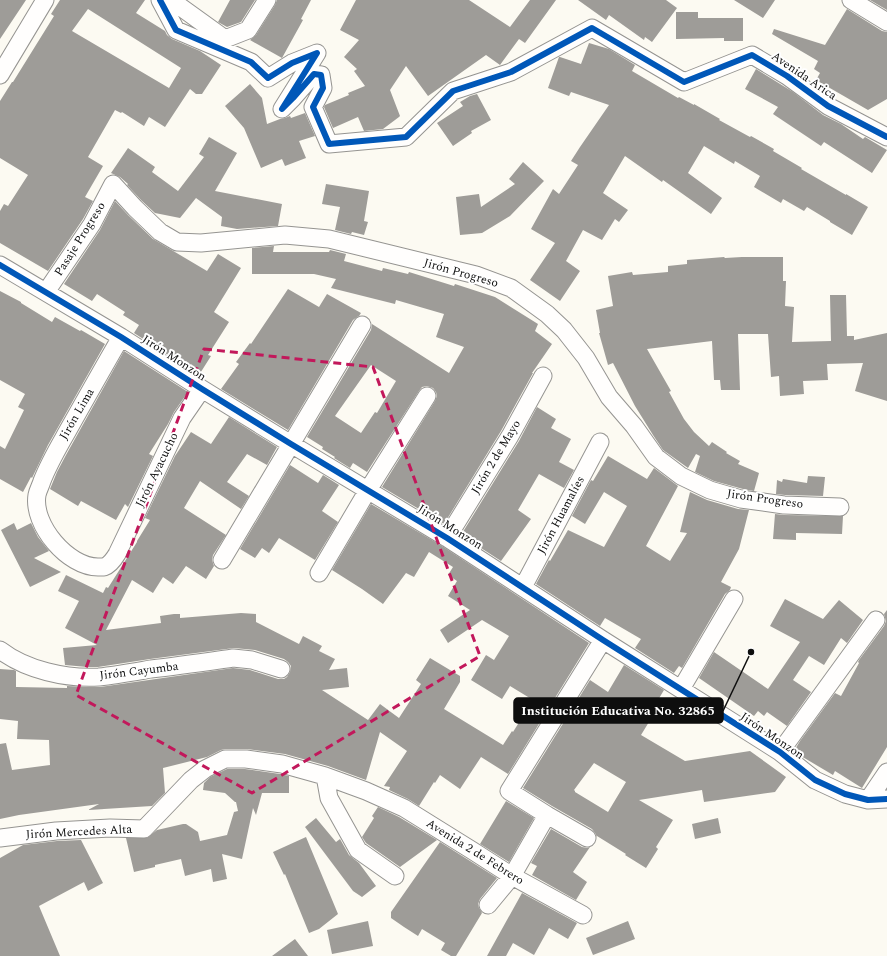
<svg xmlns="http://www.w3.org/2000/svg" width="887" height="956" font-family="Spectral,serif">
<style>
.building{fill:#9e9c98;fill-rule:evenodd}
.lines{fill:none;stroke-linecap:round;stroke-linejoin:round}
.minor-casing{stroke:#959491;stroke-width:19}
.minor{stroke:#fffefd;stroke-width:17}
.cycleway-casing{stroke:#fff;stroke-width:8}
.cycleway{stroke:#0057b8;stroke-width:6}
.marked{fill:none;stroke:#c2185b;stroke-width:3;stroke-dasharray:8 5;stroke-linejoin:round}
.labels{text-anchor:middle;dominant-baseline:central;stroke-width:4;stroke-linejoin:round;paint-order:stroke}
.street-label{font-size:12px;fill:#0e0e0e;stroke:#fff}
.leader{fill:none;stroke:#0e0e0e;stroke-width:1.5}
.callout-dot{fill:#0e0e0e;stroke:#fff;stroke-width:1.5}
.callout{fill:#0e0e0e;stroke:#0e0e0e;stroke-width:1.5}
.callout-label{font-size:13px;text-anchor:middle;font-weight:bold;fill:#fff}
</style>
<rect width="100%" height="100%" fill="#fcfaf2"/>
<path class="building" d="M0 0H26L0 39Z
M60 0H145L136 13 165 31 167 35 172 39 200 51 221 65 202 94H196L190 89 165 127 149 117 144 126 122 112 121 113 115 110 88 157 103 166 85 197 93 201 83 219 48 271 0 243V211L4 204 8 206 28 175 0 158V101L12 82H13L54 16 51 14ZM88 9 181 68 169 88 72 31Z
M230 0H255L241 22 227 27 218 22Z
M277 0H311L301 19 303 20 282 58 250 40 256 35 275 5Z
M356 0H469L510 27 530 0H556L525 43 519 39 500 65 486 55 428 96 406 66 390 90 400 116 399 117 383 129 364 131 358 117 333 128 324 107 325 105 349 95 348 93 365 86 354 71 357 69 344 57 359 40 340 30Z
M578 0H666L677 8 652 42 645 37 644 40 609 15 606 20Z
M734 0H775L763 18Z
M870 0H887V10Z
M847 9 882 31 887 32V99L868 110 816 80 820 73 814 69 818 61 772 34 774 29 825 45Z
M676 12H698V18H743V41H724V38L676 39Z
M589 43 609 49 635 65 632 71 678 98 679 97 694 105V104L720 119 719 120 750 137 751 136 774 149 773 151 802 168 801 169 846 195V194L868 207 852 235 830 222V221L807 207 804 211 783 199 781 203 754 187 760 176 735 161 734 164 704 146 688 173 722 198 711 214 663 180 662 182 625 156 603 193 628 210 619 222 615 219 602 240 583 230 566 261 580 271 560 301 530 280 555 243 531 229 553 189 559 194 578 165 571 161 580 147 609 105 571 92 569 96 548 88 559 57H560L581 64Z
M756 69 793 92 823 115 841 124 863 139 865 137 887 150 872 173 824 142 821 146 773 114 778 107 745 89Z
M250 84 262 98 267 124 280 119 285 118 290 116 291 118 305 113 315 136 299 141 306 158 285 166 282 159 261 168 244 128 225 106Z
M477 94 491 120 471 131 472 133 453 146 437 123 463 106 460 102 470 96Z
M209 137 237 153 215 191 282 204 278 226 237 229 221 226 222 217 196 198 180 218 155 213 142 201 127 185 128 184 120 177 111 173 128 148 155 167 152 172 178 191 204 157 199 154Z
M523 162 544 181 510 216 482 233 460 235 456 197 479 194 481 207 515 184 509 179Z
M326 184 369 191 364 221 368 222 364 235 352 232 351 234 335 230 340 207 322 204Z
M115 201 128 215 153 239 207 271 218 254 241 268 214 312 229 322 208 355 211 356 199 375 134 333 139 325 123 315 125 312 97 294 92 301 64 284 100 230Z
M274 246 273 252H329L330 250 346 254 344 261 382 271 383 268 408 274 409 272 454 286 455 284 495 297 538 324 535 331 552 344 532 373H533L501 431 444 524 382 487 435 401 437 396 436 392 433 388 427 386 422 387 419 391 367 472 353 463 350 468 334 458 335 457 322 449 323 447 307 437 371 330 372 324 449 373 464 347 436 337 444 314 396 300 395 304 331 288 336 279 314 274H252V248ZM371 365 396 381 377 413 375 412 361 433 335 416Z
M724 257 725 258 742 257H783V281H786L785 306 794 307 792 342 831 341 830 295H846L847 336H854V340L887 333V401L855 391 863 363 827 364 828 380 803 381 804 394 780 396 779 376 771 377 768 334H738L740 390H721L720 380H714L712 341 647 349 671 391 669 392 684 419 694 432 709 446 712 442 727 452 726 453 740 461 738 464 759 473 754 491 743 489 714 481 695 472 700 456 696 454 688 468 663 450 653 435 635 406 613 363 608 365 599 333H600L596 310 613 306 608 276 632 272 633 275 668 272V266L687 264V260Z
M288 289 319 307 327 294 361 313 359 316 357 317 353 320 288 430 221 389 239 364 236 362 250 343 251 344Z
M0 291 21 302V303L52 322 55 317 80 331 81 330 105 344 48 445 32 478 31 477 23 492 0 479V446L5 449 24 410 18 407 25 394 0 380Z
M124 351 188 392 174 412 168 424 149 454 153 456 128 507 125 504 116 520 81 501 78 506 50 489 57 472 66 455Z
M537 407 556 419 551 428 571 439 559 462 574 470 564 488 539 474 518 510 531 519 501 561 461 535 519 441Z
M229 417 277 447 267 465 247 454 227 482 249 496 241 509 200 481 184 508 226 535 213 555 212 560 214 566 206 579 186 566 173 584 163 577 153 593 132 580 106 630 161 623 160 616 174 614H180V618L241 613 256 614V622L299 644 303 636 322 646 319 651 335 659 329 670 347 668 349 687 322 690 368 720 380 704 399 718 421 684 416 680 430 658 460 676V682L444 709 503 745 512 731 513 732 533 700 510 686 502 699 471 680 486 655 494 660 509 636 482 620 448 643 440 630 470 610 448 596 457 581 448 575 453 567 429 552 414 577 406 573 383 604 362 589 332 570 371 504 442 546 589 643 508 774 481 757 460 789 440 775 435 783 434 782 419 806 408 799 389 790 390 787 384 786 407 751 380 732 366 780 328 766 285 754 247 749H225L221 750 207 757 163 768 165 793 152 806 88 810 99 804 19 815 0 819V744L6 743 12 770 50 765 49 740 17 739 18 721 0 719V669L14 670 16 671V687L67 688V686L86 687H100L233 668 250 670 278 679H284L287 677 290 672 291 666 288 662 284 659 255 650 234 648 150 659 98 667H87L65 665 63 648 97 645 65 628 79 601 58 591 66 575 103 593 106 587 108 588 137 542V541L150 520 145 518 175 456 191 432 211 444Z
M608 456 647 479 654 468 678 486 646 546 670 561 687 533 680 532 690 492 707 500 738 509 749 510 739 549 721 582 731 587 730 590 725 594 682 668 679 666 674 673 635 648 641 639 605 618 600 626 536 584 549 560 550 561 568 530 604 547 627 506 604 492 585 524 572 516 591 480 593 481Z
M290 465 318 483 323 475 339 485 322 511 338 522 315 560 279 538 269 553 262 548 255 558 240 549Z
M808 476 825 477 823 496 785 495 776 494 777 480 782 482 783 479 807 483Z
M775 514 784 515 843 516 842 534 796 533V540L773 539Z
M14 523 17 530 31 523 38 537 49 551 34 558 61 572 30 587 1 530Z
M785 599 823 619 839 600 863 620 847 643 841 638 824 665 809 656 793 680 811 692 787 726 767 712 764 716 758 711 754 716 699 678 714 652 768 689 800 642 770 626Z
M887 610V747L862 788 835 771 833 775 801 756 794 751 800 741 835 693 841 696 859 663 858 662 859 660 884 626 886 621 884 614Z
M624 665 664 690 649 715 652 717 641 735 685 761 750 751 786 777 775 792 704 802 702 790 639 800 673 820 656 847 658 849 646 868 625 855 626 854 597 836V837L595 833 592 829 552 806 523 788 590 680 608 692ZM594 763 626 782 608 812 575 792V791L574 790Z
M227 769H245L280 774 289 776V793H262L256 815 253 808 242 859 222 854 227 879 213 882 211 869 185 876 181 859 155 865V867L134 872 126 838H147L157 830 183 824H186L198 832 200 841 227 835 234 812 238 811 236 802H235L225 793 203 790 204 783 210 777Z
M506 801 534 818 509 862 480 844Z
M378 807 399 817 437 840 400 867 366 843 362 837 374 818 372 816Z
M316 818 336 842 340 839 349 855 359 863 376 886 362 897 353 891 305 827Z
M718 818 721 833 695 839 692 824Z
M551 829 582 847 587 848 590 847 573 872 587 882 576 900 532 875 537 866 531 863Z
M306 837 338 914 319 929 309 933 285 874 284 875 273 852Z
M81 840 103 883 88 891 84 882 39 906 60 956H0V858L23 845 57 841Z
M440 842 497 878 480 899 478 904 479 908 482 913 456 956H451L441 950 445 943 422 929 418 936 404 927 391 918V912Z
M522 893 577 923 568 939 549 928 534 955 513 943 506 956H487Z
M368 921 373 946 332 954 327 930Z
M628 921 635 939 593 955 586 938Z
M295 939 308 956H272Z"/>
<g class="lines">
<g class="minor-casing">
<path id="minor" d="M160 0 176 30 251 62 268 78 292 63 317 53 282 109 293 98 314 74 321 75 323 88 313 107 329 144 406 137 453 91 511 72 592 28 684 82 752 55 787 76 828 106 887 137
M171 0 225 39 248 30 267 0
M851 0 887 22
M0 75 45 0
M0 265 121 337 202 389 291 444 447 538 603 640 780 752 815 780 845 794 868 800 887 799
M46 292 92 224 113 184 135 208 160 232 177 242 201 243 285 235 329 239 476 275 511 288 547 314 564 330 586 358 609 397 634 426 656 457 681 476 710 490 741 499 784 505 840 507
M121 337C103 368 85 400 67 432 58 448 49 463 42 481 41 485 38 490 37 495 32 525 68 567 98 567 100 567 102 567 104 567 110 565 114 559 117 554L182 418 202 389
M447 538 510 436 543 376
M222 560 362 325
M319 573 368 490 427 396
M523 587 600 442
M0 650C26 670 66 679 99 677 116 675 133 672 151 669 178 666 205 662 233 658L252 660 281 669
M681 689 734 599
M780 752 876 620
M325 776 329 798 358 850 395 876
M868 800 887 772
M0 838 56 831 110 828 144 829 191 780 205 769 225 759H246L282 764 325 776 366 791 404 808 473 851 512 876 583 915
M587 838 547 815 509 791 603 640
M488 905 512 876 547 815"/>
</g>
<use href="#minor" class="minor"/>
<g class="cycleway-casing">
<path id="cycleway" d="M160 0 176 30 251 62 268 78 292 63 317 53 282 109 293 98 314 74 321 75 323 88 313 107 329 144 406 137 453 91 511 72 592 28 684 82 752 55 787 76 828 106 887 137
M0 265 121 337 202 389 291 444 447 538 603 640 780 752 815 780 845 794 868 800 887 799"/>
</g>
<use href="#cycleway" class="cycleway"/>
</g>
<path class="marked" d="M204 349 373 367 480 656 252 793 76 695Z"/>
<g class="labels">
<g class="street-label">
<text transform="translate(804 76) rotate(34)">Avenida Arica</text>
<text transform="translate(80 239) rotate(-58)">Pasaje Progreso</text>
<text transform="translate(461 273) rotate(16)">Jirón Progreso</text>
<text transform="translate(174 358) rotate(33)">Jirón Monzon</text>
<text transform="translate(77 414) rotate(-60)">Jirón Lima</text>
<text transform="translate(496 457) rotate(-59)">Jirón 2 de Mayo</text>
<text transform="translate(157 470) rotate(-64)">Jirón Ayacucho</text>
<text transform="translate(765 499) rotate(8)">Jirón Progreso</text>
<text transform="translate(561 515) rotate(-62)">Jirón Huamalíes</text>
<text transform="translate(450 527) rotate(32)">Jirón Monzon</text>
<text transform="translate(139 671) rotate(-7)">Jirón Cayumba</text>
<text transform="translate(772 736) rotate(34)">Jirón Monzon</text>
<text transform="translate(79 832) rotate(-3)">Jirón Mercedes Alta</text>
<text transform="translate(475 852) rotate(32)">Avenida 2 de Febrero</text>
</g>
</g>
<path class="leader" d="M751 652L723 711"/>
<circle class="callout-dot" cx="751" cy="652" r="4"/>
<rect class="callout" x="514" y="698" width="209" height="25" rx="4"/>
<g class="callout-label">
<text x="618" y="715">Institución Educativa No. 32865</text>
</g>
</svg>
